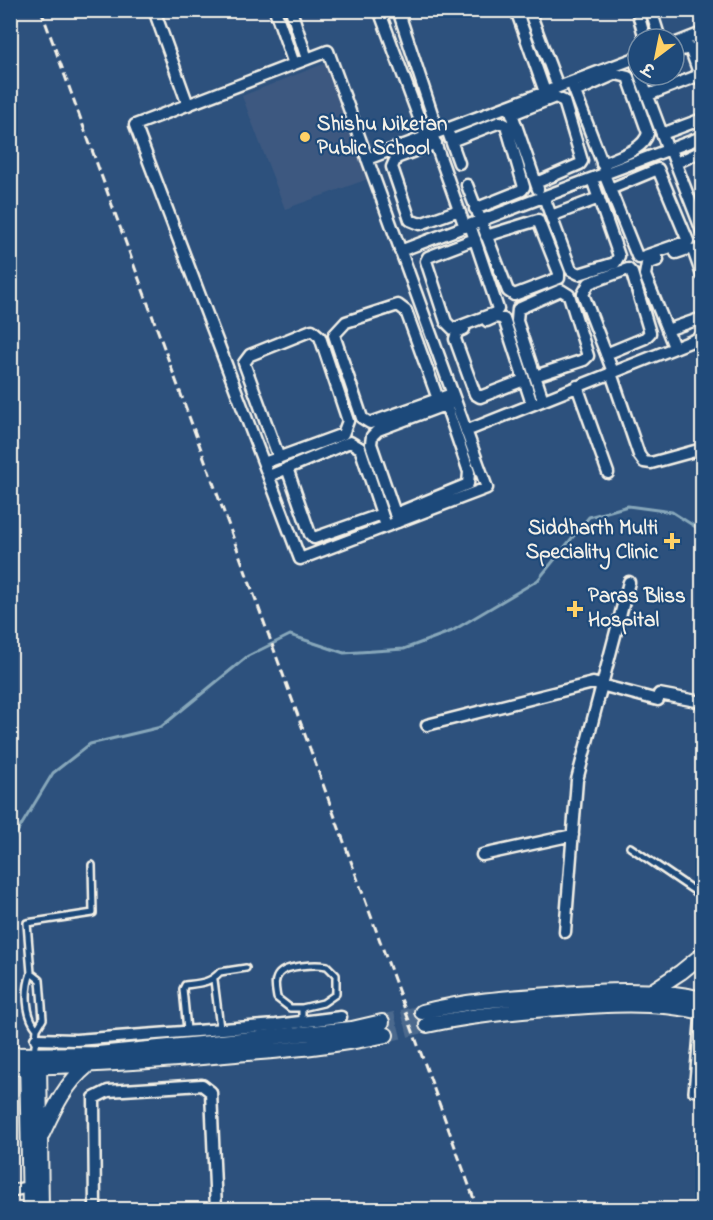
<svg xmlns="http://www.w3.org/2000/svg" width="713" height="1220" font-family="'Indie Flower','Playpen Sans Deva',sans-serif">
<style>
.built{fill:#3d5980}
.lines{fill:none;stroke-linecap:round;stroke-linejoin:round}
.stream{stroke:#87a7ba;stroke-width:3}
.secondary-tunnel{stroke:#4b698d;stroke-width:14;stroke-dasharray:14 7;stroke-linecap:butt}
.lane-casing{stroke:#f4f1e8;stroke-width:10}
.street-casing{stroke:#f4f1e8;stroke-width:15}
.secondary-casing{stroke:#f4f1e8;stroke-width:18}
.lane{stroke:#1f4a7a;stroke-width:5}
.street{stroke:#1f4a7a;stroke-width:10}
.secondary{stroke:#1f4a7a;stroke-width:14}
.rail{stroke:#f4f1e8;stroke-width:3;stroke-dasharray:9 4.5;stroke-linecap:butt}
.poi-dot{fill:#ffd166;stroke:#1f4a7a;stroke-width:2}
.labels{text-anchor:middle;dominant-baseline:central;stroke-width:4.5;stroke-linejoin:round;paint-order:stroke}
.poi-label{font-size:21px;font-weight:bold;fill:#f4f1e8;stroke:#1f4a7a;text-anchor:start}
</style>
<rect width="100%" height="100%" fill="#2d517d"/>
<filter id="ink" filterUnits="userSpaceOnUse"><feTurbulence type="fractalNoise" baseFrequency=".0167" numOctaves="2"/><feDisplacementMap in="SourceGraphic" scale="12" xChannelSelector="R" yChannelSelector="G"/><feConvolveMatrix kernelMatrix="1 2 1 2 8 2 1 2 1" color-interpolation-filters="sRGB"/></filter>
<g filter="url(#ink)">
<path class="built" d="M326 63 368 179 285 209 242 96Z"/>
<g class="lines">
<path class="stream" d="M10 844 53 773 90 744 161 727 248 656 290 635 344 653 404 649 452 631 538 580 589 517 628 506 672 512 702 531"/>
<path class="secondary-tunnel" d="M382 1022 422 1012
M386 1035 427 1025"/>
<g class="lane-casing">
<path id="lane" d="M630 847 702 896
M31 973 27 923 93 913 92 865
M214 980 220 1028
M302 1008 323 1003 336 994V975L327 966C317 964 286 965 279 974 273 981 276 990 277 998L290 1008H302V1021
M699 1013 692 1092 702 1094
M187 1030 183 989 185 985C201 983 210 983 220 972L246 968
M34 1054 37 1029C25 1015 25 990 31 973L40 980 43 1019 37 1029"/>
</g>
<g class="street-casing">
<path id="street" d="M154 10 188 105
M275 10 294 64
M291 10 307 59
M379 10 426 137
M398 10 438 132
M516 10 545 92
M529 10 558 87
M637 10 645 39
M651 10 660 39
M696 36 702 53
M674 44 702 33
M328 51 487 488 300 559 135 125Z
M674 52 690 48 702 81
M637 67H638
M640 75 668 150
M573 87 605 170
M575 92 616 74 628 77 648 133C644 150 617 157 602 164
M648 95 700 75
M510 108 538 189
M512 114 555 97 564 101 582 161 580 164 536 183
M662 134 702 119
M449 135 459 163
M433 137 465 227
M451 141 500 122 506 125 524 187 522 190 475 209
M436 143 396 158 392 167 410 220 420 224 459 210
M670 149 702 231
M367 159 638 57
M676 163 702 151
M604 174 637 256 639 258 688 241 658 169 610 189
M467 185 508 291 514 295 559 278V273L538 220 486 236
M544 197 571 270 579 274 615 263 619 256 592 179
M551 216 599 198
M470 225 498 309 495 313 453 329 446 322 426 261 428 257 475 239
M400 251 702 137
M676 253 688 249 693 250 702 275
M658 260 647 264 645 275 674 347
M487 321 496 317 504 319 532 404
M464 329 457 332 455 339 475 394 480 397 524 380
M667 330 702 318
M606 354 645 338 650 333 632 273 628 269 589 283 583 294 613 372
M611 373 639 455 644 462 651 463 702 449
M535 376 584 360 588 356 569 295 561 290 518 309 517 321 543 400
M577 386 608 473
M438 399 406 311 398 305 346 322 334 335 362 418 370 423 452 394
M466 431 702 337
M264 463 343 434 348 421 320 337 312 330 250 355 244 363 279 458
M287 468 310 534 314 538 382 514
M269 476 350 442 360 448 386 526
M395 514 468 484 469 472 446 405
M398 522 371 444 372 436 378 430 455 401
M659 694 702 702
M427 725 593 683 658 700
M482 855 573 835
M565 932 577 780 629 582
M36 1039 76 1040 276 1025 341 1017
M10 1191 29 1187
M95 1210 94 1098 108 1091 202 1085 211 1092 216 1210"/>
</g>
<g class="secondary-casing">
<path id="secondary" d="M649 993 681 972 702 955
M422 1012C467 1001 504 998 550 995 600 991 653 987 702 999
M427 1025C467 1016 505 1012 546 1009 598 1005 651 1000 702 1012
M10 1055 98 1054 352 1029 382 1022
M27 1059 30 1210
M39 1060 41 1210
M10 1067C86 1066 160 1061 236 1054 286 1050 337 1046 386 1035
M42 1134C54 1109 65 1084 87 1066"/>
</g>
<use href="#lane" class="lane"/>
<use href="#street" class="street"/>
<use href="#secondary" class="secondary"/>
<path class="rail" d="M41 10 478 1210"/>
</g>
</g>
<g class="poi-dot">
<circle cx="305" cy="137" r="6"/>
<path d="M669 532h6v6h6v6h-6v6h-6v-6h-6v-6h6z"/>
<path d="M572 600h6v6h6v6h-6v6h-6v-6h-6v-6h6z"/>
</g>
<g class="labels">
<g class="poi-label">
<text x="317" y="125">Shishu Niketan<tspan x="317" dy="24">Public School</tspan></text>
<text x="658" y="529" text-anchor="end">Siddharth Multi<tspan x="658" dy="24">Speciality Clinic</tspan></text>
<text x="588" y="597">Paras Bliss<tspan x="588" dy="24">Hospital</tspan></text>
</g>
</g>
<rect width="713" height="1220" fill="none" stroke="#1f4a7a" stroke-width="36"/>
<rect x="18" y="18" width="677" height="1184" fill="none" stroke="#f4f1e8" stroke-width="2" filter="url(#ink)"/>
<g transform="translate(656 57) rotate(212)"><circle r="28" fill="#1f4a7a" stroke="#748da6" stroke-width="1.5"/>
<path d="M0-4.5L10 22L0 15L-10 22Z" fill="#ffd166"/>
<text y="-9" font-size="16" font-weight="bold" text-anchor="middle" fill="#f4f1e8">उ</text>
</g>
</svg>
